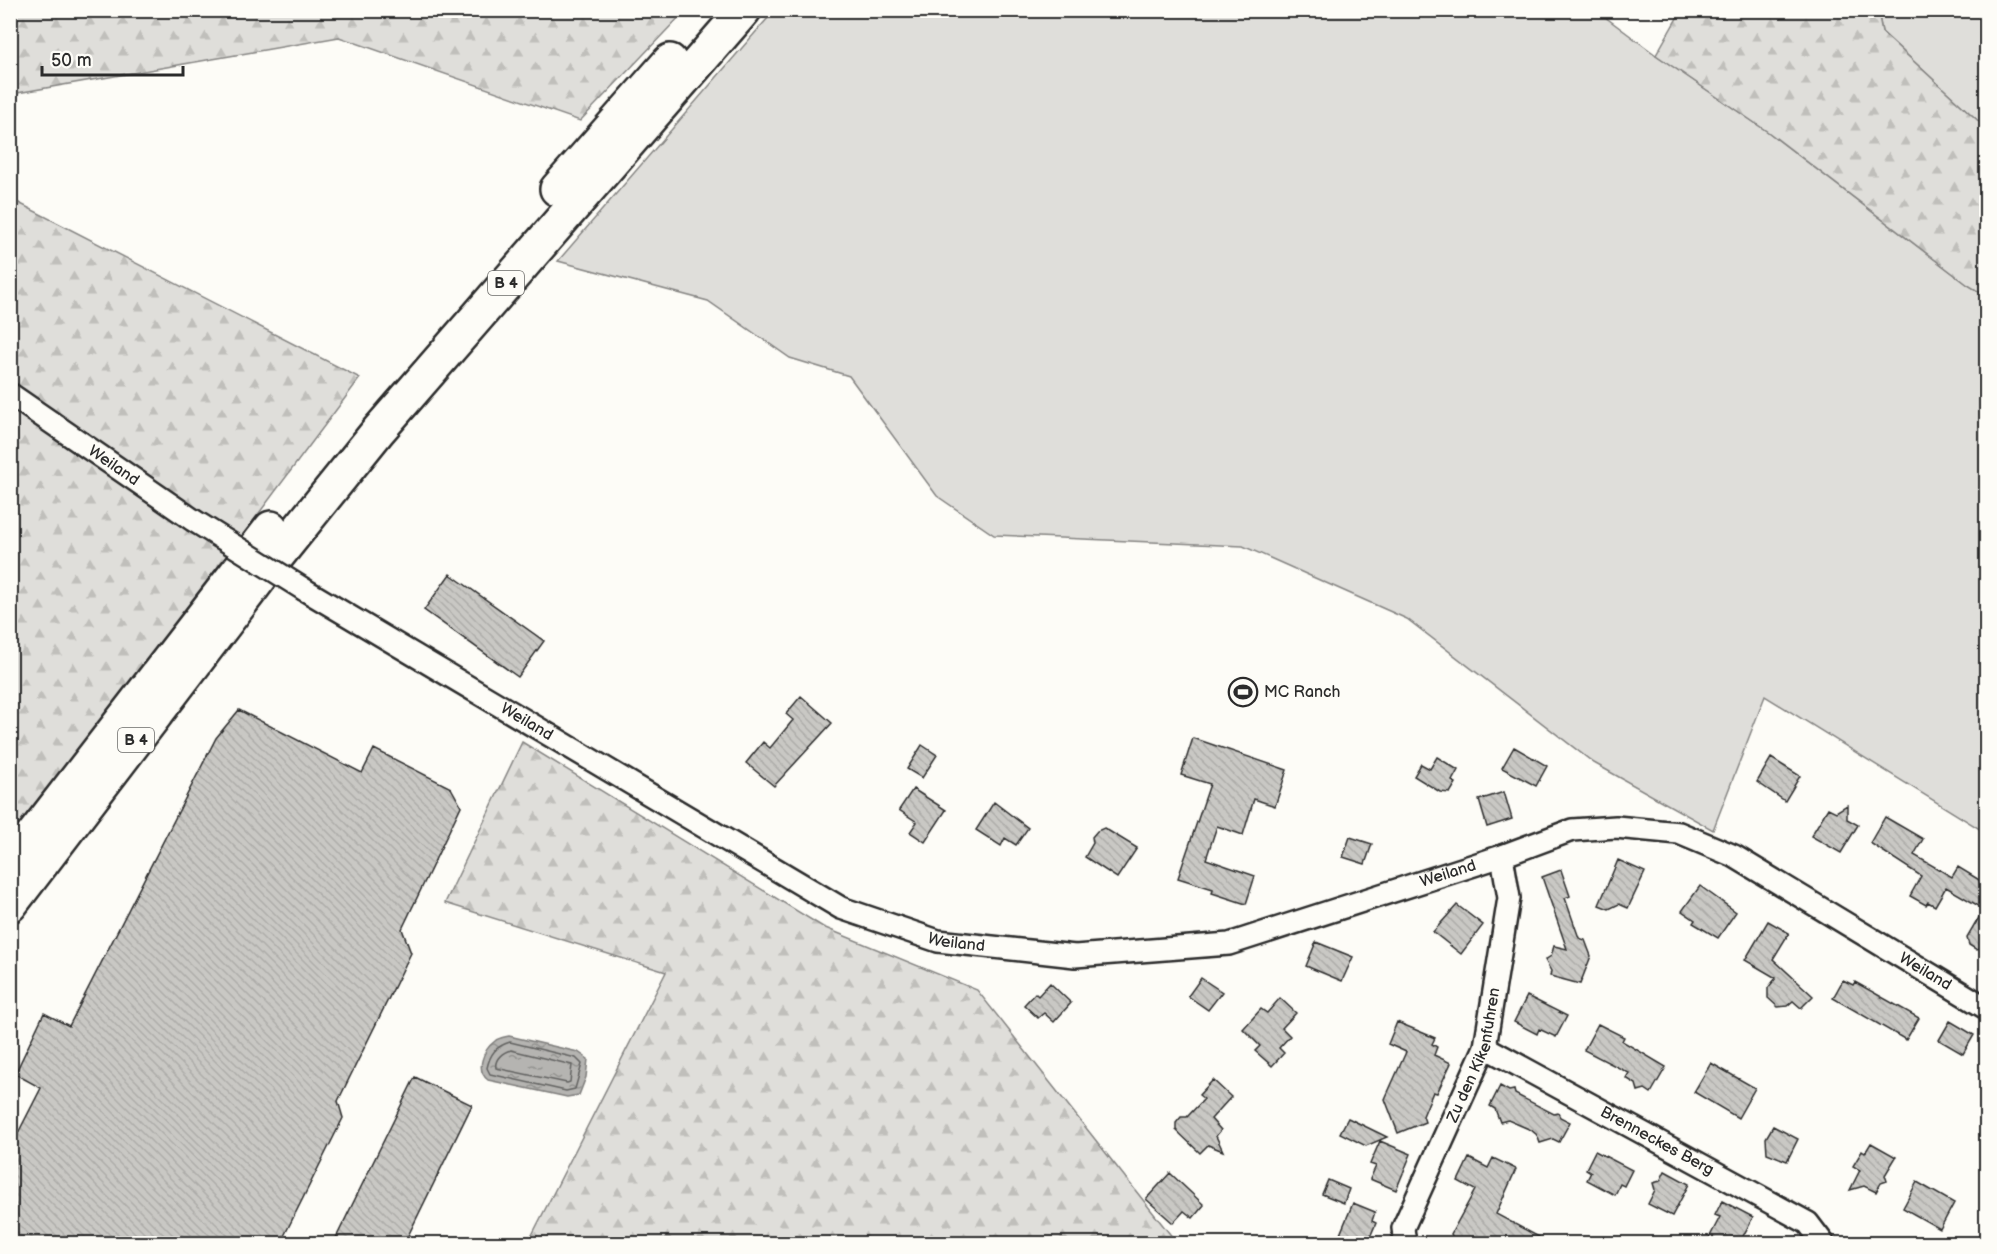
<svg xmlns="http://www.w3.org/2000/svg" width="1997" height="1254" font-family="'Balsamiq Sans',sans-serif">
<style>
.grass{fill:#dfdeda;stroke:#858482;stroke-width:1.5}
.forest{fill:url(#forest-firs);stroke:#858482;stroke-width:1.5}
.water{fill:url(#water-ripples);stroke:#7e7d7b;stroke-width:1.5}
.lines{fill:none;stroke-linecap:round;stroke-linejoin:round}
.shore{stroke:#626261;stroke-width:1.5}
.building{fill:url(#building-back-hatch);stroke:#2b2b2b;stroke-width:1.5}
.street-casing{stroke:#2b2b2b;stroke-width:26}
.highway-casing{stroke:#2b2b2b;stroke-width:38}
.street{stroke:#fdfcf7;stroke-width:21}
.highway{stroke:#fdfcf7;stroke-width:33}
.street-bridge-casing{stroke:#2b2b2b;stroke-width:26;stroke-linecap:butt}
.street-bridge{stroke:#fdfcf7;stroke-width:21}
.labels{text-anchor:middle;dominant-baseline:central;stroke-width:5;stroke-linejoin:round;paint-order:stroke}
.shield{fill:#fdfcf7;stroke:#6a6a68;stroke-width:1.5}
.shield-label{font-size:15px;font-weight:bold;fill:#2b2b2b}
.street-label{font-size:16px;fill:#2b2b2b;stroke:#fdfcf7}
.poi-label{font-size:16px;fill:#2b2b2b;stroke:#fdfcf7;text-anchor:start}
</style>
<defs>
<pattern id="forest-firs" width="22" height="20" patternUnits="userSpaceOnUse" patternTransform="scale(1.5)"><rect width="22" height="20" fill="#dfdeda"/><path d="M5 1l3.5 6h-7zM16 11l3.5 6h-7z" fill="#c0bfbb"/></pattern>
<pattern id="water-ripples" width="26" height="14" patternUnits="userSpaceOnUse" patternTransform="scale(1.5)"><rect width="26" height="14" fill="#b5b4b1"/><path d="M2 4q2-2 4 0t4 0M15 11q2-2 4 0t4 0" fill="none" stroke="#939390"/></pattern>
<pattern id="building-back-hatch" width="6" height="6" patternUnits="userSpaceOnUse" patternTransform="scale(1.5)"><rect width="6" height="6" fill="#c9c8c4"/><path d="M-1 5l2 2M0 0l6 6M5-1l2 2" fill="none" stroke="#adaca9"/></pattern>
</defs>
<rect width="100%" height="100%" fill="#fdfcf7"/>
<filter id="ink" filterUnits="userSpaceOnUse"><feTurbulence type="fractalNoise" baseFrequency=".0167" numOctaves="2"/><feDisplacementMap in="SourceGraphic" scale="12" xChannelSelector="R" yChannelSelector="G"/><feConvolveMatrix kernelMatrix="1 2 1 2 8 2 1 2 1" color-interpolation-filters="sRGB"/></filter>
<g filter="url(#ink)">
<path class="grass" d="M774 11H1597L1656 55 1768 132 1968 285 1986 296V833L1765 696 1713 830 1594 763 1407 619 1243 546 994 535 937 496 849 376 790 358 708 301 558 261Z
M1878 11H1986V128L1882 32Z"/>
<path class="forest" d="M11 10H685V11L580 121 339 37 11 94Z
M1681 11H1878L1882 32 1986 128V296L1968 285 1768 132 1656 55Z
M11 199 360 378 11 845Z
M522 742 823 927 977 990 1177 1243H528L666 972 445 903Z"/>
<path class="water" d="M509 1036 578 1052 588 1059 586 1077 579 1095 567 1097 488 1080C475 1070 483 1050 495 1041 498 1038 505 1037 509 1036Z"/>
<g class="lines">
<path class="shore" d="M510 1042 576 1058 582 1064 575 1089 566 1091 490 1074 487 1068C490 1054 496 1046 510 1042Z
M511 1050 572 1065 570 1082 567 1083 496 1068C494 1059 503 1052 511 1050Z"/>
</g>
<path class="building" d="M450 574 544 641 518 677 424 610Z
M801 696 832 723 774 786 746 763 763 742 770 748 793 720 786 714Z
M239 710 362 773 374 749 451 788 461 806 402 929 411 953 338 1101 343 1118 280 1244H10V1129L18 1133 41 1088 15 1074 44 1013 69 1026 216 738Z
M1193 738 1287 770 1275 806 1254 799 1243 835 1217 826 1206 859 1255 876 1246 904 1212 893 1213 889 1178 878 1210 784 1181 775Z
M922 745 937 755 922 778 907 769Z
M1514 747 1547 766 1536 786 1502 768Z
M1437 757 1458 770 1452 781 1456 783 1450 793 1440 792 1414 776 1421 764 1430 769Z
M1771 758 1800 776 1785 801 1757 782Z
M913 789 946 810 925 842 910 832 917 822 899 810Z
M1504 792 1512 819 1487 827 1479 800Z
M994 802 1028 828 1016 845 1005 838 1001 846 976 830Z
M1847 805V819L1858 825 1841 853 1811 836 1828 808 1836 812Z
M1885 817 1923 839 1914 855 1952 877 1958 867 1986 884V947L1977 950 1969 945 1967 938 1984 909 1946 887 1935 906 1928 902 1926 905 1910 896 1921 876 1870 843Z
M1104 828 1137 848 1117 878 1085 857 1093 843 1092 837 1097 831Z
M1350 837 1372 844 1365 864 1343 857Z
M1618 860 1645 872 1628 908 1619 904 1609 909 1599 905Z
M1561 870 1570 896 1565 898 1579 938 1585 940 1591 956 1580 984 1550 976 1551 971 1545 960 1551 956 1554 946 1567 949 1542 877Z
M1700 886 1736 912 1718 938 1693 923 1695 920 1682 911Z
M1457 905 1483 925 1461 954 1433 932Z
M1768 921 1789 933 1773 959 1813 996 1801 1008 1793 1001 1787 1006 1778 1007 1768 998V988L1776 978 1745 960Z
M1316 942 1353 957 1342 981 1306 966Z
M1201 978 1222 992 1208 1010 1188 996Z
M1843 980 1853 985 1855 982 1919 1018 1906 1040 1833 998Z
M1050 983 1071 1003 1054 1022 1044 1013 1038 1018 1024 1005 1035 993 1038 996Z
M1527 996 1567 1016 1556 1037 1539 1029 1537 1034 1514 1022Z
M1280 998 1296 1013 1282 1028 1290 1036 1279 1048 1284 1053 1272 1066 1255 1051 1260 1046 1243 1029 1261 1009 1267 1013Z
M1950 1021 1974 1035 1963 1054 1939 1040Z
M1397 1022 1435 1038 1432 1044 1437 1047 1434 1055 1451 1063 1437 1093 1433 1092 1423 1116 1425 1122 1398 1133 1385 1099 1406 1052 1388 1044Z
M1598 1024 1624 1037 1622 1041 1666 1067 1651 1093 1645 1089 1638 1091 1636 1084 1626 1078 1629 1073 1584 1050Z
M1711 1063 1755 1088 1738 1118 1694 1092Z
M415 1077 472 1105 404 1244H333Z
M1213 1080 1231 1097 1211 1119 1221 1130 1216 1136 1223 1151 1208 1145 1200 1153 1176 1130V1123L1181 1117H1187L1204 1099 1199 1095Z
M1500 1086 1509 1091 1514 1090 1515 1094 1554 1114 1558 1113 1560 1117 1570 1122 1559 1142 1553 1139 1540 1143 1537 1135 1531 1130 1508 1120 1500 1122 1495 1109 1490 1106Z
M1348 1118 1387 1137 1366 1146 1340 1133Z
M1773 1126 1798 1139 1787 1161 1767 1153 1766 1138Z
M1380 1141 1411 1154 1396 1190 1370 1179 1376 1166 1370 1164Z
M1871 1143 1896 1157 1885 1175 1887 1181 1881 1183 1876 1192 1864 1186 1850 1190 1860 1170 1853 1166 1862 1151 1865 1153Z
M1595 1151 1632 1170 1624 1186 1620 1184 1615 1195 1587 1180 1591 1172 1586 1169Z
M1469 1158 1488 1168 1493 1158 1516 1169 1496 1214 1552 1244 1455 1241 1451 1234 1475 1190 1458 1181Z
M1665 1171 1689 1184 1672 1216 1648 1204 1655 1190 1653 1183 1660 1181Z
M1170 1173 1204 1205 1193 1218 1184 1211 1173 1223 1146 1199Z
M1328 1180 1349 1189 1344 1203 1322 1194Z
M1917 1182 1954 1203 1940 1229 1903 1208Z
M1722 1201 1753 1217 1739 1244H1706L1720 1217 1715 1215Z
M1353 1203 1375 1212 1372 1221 1376 1223 1367 1244H1336Z"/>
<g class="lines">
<g class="street-casing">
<g id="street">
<path id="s1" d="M10 394 193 520"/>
<path id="s2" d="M305 590 841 908 938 941 1075 956 1229 944 1502 856 1572 830 1616 827 1679 833 1734 856 1986 1008"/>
<path id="s3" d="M1485 1047 1808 1223 1824 1244"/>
<path id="s4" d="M1405 1244 1403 1228 1485 1047 1509 898 1502 856"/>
</g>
</g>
<g class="highway-casing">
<path id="highway" d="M557 189 670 61
M10 865 271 528
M10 905 262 575 378 431 744 10"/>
</g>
<use href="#street" class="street"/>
<use href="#highway" class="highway"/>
<g class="street-bridge-casing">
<path id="street-bridge" d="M193 520 305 590"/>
</g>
<use href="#street-bridge" class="street-bridge"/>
</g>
</g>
<defs>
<g id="stadium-ring" transform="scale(1.5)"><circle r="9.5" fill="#fdfcf7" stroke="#2b2b2b" stroke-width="1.5"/><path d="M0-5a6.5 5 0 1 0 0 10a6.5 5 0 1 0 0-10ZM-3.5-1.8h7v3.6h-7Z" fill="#2b2b2b"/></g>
</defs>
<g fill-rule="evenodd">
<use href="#stadium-ring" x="1243" y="692"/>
</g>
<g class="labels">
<g class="shield">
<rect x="488" y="271" width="36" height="24" rx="4.5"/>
<rect x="118" y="728" width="36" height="24" rx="4.5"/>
</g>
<g class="shield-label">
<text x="506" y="283">B 4</text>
<text x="136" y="740">B 4</text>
</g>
<g class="street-label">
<text stroke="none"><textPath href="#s1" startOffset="126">Weiland</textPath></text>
<text stroke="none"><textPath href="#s2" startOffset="258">Weiland</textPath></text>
<text stroke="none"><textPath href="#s2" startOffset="1248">Weiland</textPath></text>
<text stroke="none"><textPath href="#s2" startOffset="744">Weiland</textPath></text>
<text stroke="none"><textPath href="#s2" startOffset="1770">Weiland</textPath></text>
<text stroke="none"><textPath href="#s4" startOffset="204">Zu den Kikenfuhren</textPath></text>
<text stroke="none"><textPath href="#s3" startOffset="196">Brenneckes Berg</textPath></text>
</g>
<g class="poi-label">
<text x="1264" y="692">MC Ranch</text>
</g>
</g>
<rect width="1997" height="1254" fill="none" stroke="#fdfcf7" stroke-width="36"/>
<rect x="18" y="18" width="1961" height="1218" fill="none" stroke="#2b2b2b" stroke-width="2" filter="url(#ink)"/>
<path d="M42 66v9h141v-9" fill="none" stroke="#2b2b2b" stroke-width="3"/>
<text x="51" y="66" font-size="18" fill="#2b2b2b" stroke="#fdfcf7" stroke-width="4.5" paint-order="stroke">50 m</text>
</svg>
